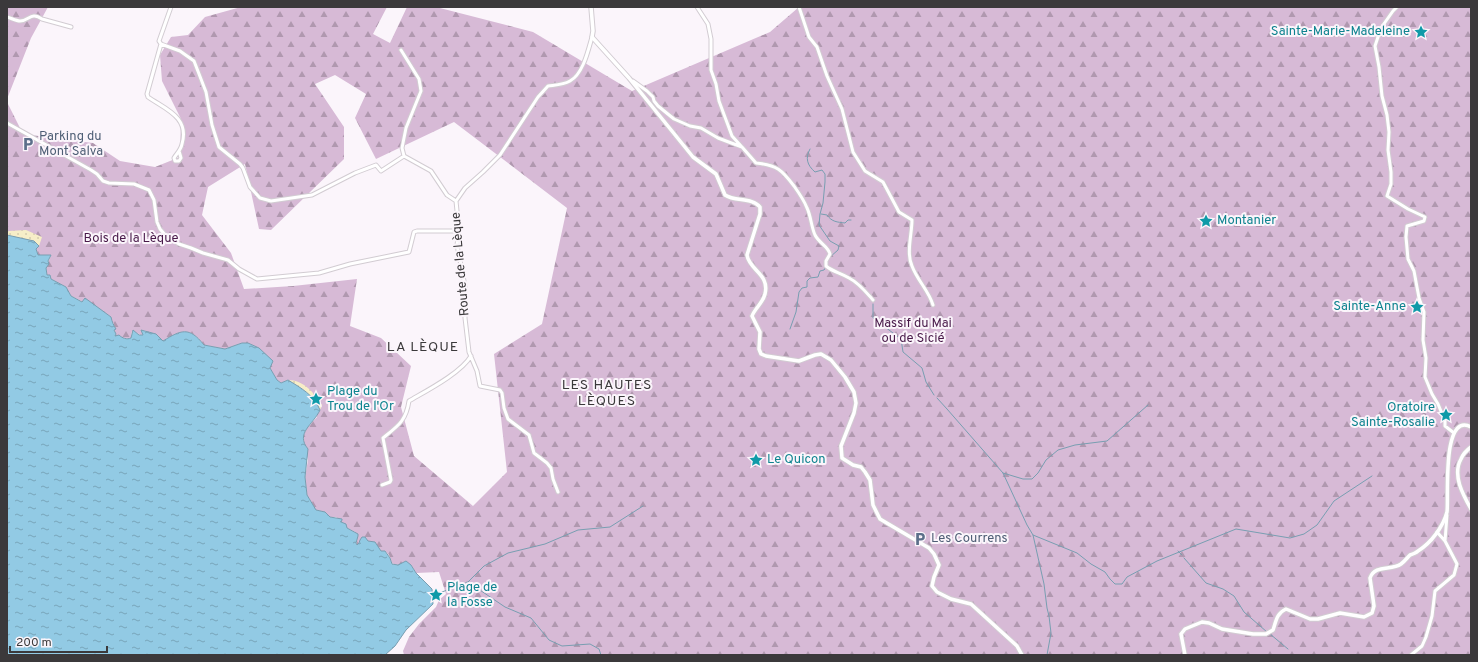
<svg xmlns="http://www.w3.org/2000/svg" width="1478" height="662" font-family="Overpass,sans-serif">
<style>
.forest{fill:url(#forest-firs);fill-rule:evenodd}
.sand{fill:url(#sand-dots)}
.water{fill:url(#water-ripples);stroke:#789eb1}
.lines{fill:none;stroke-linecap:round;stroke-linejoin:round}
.stream{stroke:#789eb1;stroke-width:1}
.minor-casing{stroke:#d2ccd2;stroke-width:5}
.tertiary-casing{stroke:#d2ccd2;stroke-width:5.5}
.minor{stroke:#fff;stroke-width:3}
.tertiary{stroke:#fff;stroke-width:3.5}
.labels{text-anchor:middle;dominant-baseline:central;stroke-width:4;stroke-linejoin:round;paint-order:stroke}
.culture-label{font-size:13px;fill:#0d838f;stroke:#fbf5fb;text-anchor:start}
.service-label{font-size:13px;fill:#4e5e75;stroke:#fbf5fb;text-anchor:start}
.park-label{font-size:13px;fill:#481949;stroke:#fbf5fb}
.street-label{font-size:13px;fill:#3b393b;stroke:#fbf5fb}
.neighbourhood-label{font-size:14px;letter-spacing:1px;fill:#3b393b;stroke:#fbf5fb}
</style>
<defs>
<pattern id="forest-firs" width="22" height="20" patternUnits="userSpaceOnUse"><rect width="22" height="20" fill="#d7bad6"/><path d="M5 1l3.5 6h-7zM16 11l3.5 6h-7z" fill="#b098af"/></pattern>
<pattern id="sand-dots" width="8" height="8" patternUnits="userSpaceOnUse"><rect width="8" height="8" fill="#f7eec8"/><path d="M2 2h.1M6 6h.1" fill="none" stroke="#d5cdad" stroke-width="1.8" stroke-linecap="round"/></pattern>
<pattern id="water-ripples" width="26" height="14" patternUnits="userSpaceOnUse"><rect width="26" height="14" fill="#92cae4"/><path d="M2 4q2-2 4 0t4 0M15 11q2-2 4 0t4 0" fill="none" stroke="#78a5ba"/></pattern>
</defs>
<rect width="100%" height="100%" fill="#fbf5fb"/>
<path class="forest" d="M7 7H48L31 38 7 99Z
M241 7H387L373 34 390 43 407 7H436L533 32 632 91 770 32 799 7H1471V655H404L403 651 409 637 419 624 436 607 439 600 446 594 439 572 416 573 411 565C405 564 397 566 392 563L389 555 385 551H381L377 546 359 543 357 545 355 532 347 528 336 517H330L325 512 316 510 307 495 305 477 308 460 304 443 303 435 307 428 317 417 288 380 281 383 277 380 270 368 242 343 225 349 204 345C189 326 181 330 163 341L146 331 141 330 143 334 141 335 132 331 131 338 129 339 115 336 114 324 112 322 111 317 107 314 71 296 66 287 51 279 50 275H47L46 268 51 255H38L36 249 12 235H7V102L23 134 93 143 120 161 155 167 180 157 181 119 162 81 160 55 171 37 188 35 205 17ZM335 75 366 94 355 118 376 159 454 122 567 208 542 324 494 354 507 472 473 506 414 456 401 407 411 366 381 338 350 326 357 279 293 286 244 289 231 253 202 215 208 187 245 164 259 229 271 230 344 159V127L315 84Z"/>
<path class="sand" d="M26 230 42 237 39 246 34 241 7 235V232L9 231Z
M288 380C304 380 314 393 322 405L320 410C314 395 301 388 288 380Z"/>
<path class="water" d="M7 235 34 241 39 246 36 249 38 255H51L48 261 49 264 46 268 47 275H50L51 279 66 287 71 296 82 302 85 298 111 317C112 322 114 326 116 329L114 330 116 334 115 336 119 335C122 338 127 340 131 338L133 330 139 335H143L141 330 156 334 163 341C181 330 189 326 204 345L225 349 242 343H248L259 348 273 361 270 368 277 380 281 383 288 380C301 388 314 395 320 410 313 425 295 433 308 449L305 477 307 495 316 510 325 512 330 517 342 519V520L341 522 346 524 347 528 358 534V536L356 543 357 545 359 543 360 540 362 537H365L368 541 375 542 381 551H385L390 558 392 564 398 565 406 561 411 565 416 573 432 589 433 604 406 630 395 646 385 655H7Z"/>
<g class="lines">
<path class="stream" d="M810 149C805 158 807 165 815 172L822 170 825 174V182L823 203 820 214 819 225 830 241 839 246 838 250 830 257
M821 214 827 215C832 222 837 222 845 223L848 220H851
M873 304V318L901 339 903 352 922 368 926 382 934 395
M790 329 796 312 799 292 802 288 807 287V281L810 278 818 277 820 271 824 270 826 267
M937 398 947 409 1003 473 1027 525 1033 535 1044 584 1047 608 1049 616 1051 633 1047 655
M1003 473 1023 479H1032L1038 473 1046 460 1058 450 1075 445 1107 441 1148 405
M1033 535 1077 553 1091 564 1105 572 1110 579 1115 584H1122L1127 577 1157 561 1236 529 1290 538 1304 534 1317 525 1334 501 1372 476
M1178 551 1182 555
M1184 558 1206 583 1223 589 1234 596 1244 612 1267 632
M468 582 484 566 508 553 545 544 578 530 610 527 643 506
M442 592 468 582 505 607 531 618 549 640 562 646 590 644 599 649 601 655
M1270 634 1288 649"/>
<g class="minor-casing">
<path id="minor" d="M171 7 159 41 161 44 180 51 194 61 206 92 212 125 219 147 240 164 243 168 250 187 260 198 271 201 312 195 355 173 376 165 381 171 404 156 431 171 447 195 456 201
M697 7 708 24 711 39V70L716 84 719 101 732 136 741 146
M799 7 809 37 817 47 827 76 842 109 853 152 865 171 883 182 899 212 912 220C912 234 906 253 912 266 917 280 929 291 933 305
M1397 7 1393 11 1381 28 1375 46 1379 67 1382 96 1387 115 1389 132 1388 150 1391 172V184L1387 196 1408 209 1425 217 1424 221 1407 226 1406 237 1408 259 1414 271 1419 298 1424 312 1423 340 1426 358 1425 377 1432 394 1438 404 1445 421V426L1454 433
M7 17C11 18 16 21 20 21 29 21 31 11 42 19L71 27
M161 44 147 94 148 97C165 109 190 117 182 144 181 150 177 153 174 158L175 161H179L181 158 179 151
M401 50 419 79 421 91 406 128 402 148 404 156
M633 81 647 91 653 97 654 101 658 106 674 119 690 126 701 128 718 138 742 147 756 163C777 165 782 170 794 186 799 193 804 200 807 208 811 216 811 226 815 235 819 243 828 246 830 254L826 261V266C833 272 841 273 849 278 859 283 866 292 873 300
M7 123 91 170 97 174 103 181 109 183 134 184 149 190 154 200 157 222 160 229 168 238 179 244 191 248 203 253 228 260 239 269 257 279 319 273 350 264 404 253 409 252 414 232 417 231H459
M382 485 390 482 391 480 383 438C398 426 406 421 409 401 426 391 461 373 471 356
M558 492 553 479 551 468 547 463 534 453 529 435 508 419 504 408 502 393 500 390 480 386 477 371 469 352 465 318V286L457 245 459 231 456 201 465 188 483 172 500 155 538 97 548 86C555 85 563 85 570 81 583 74 588 51 592 37
M1445 541 1447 515
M1411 655 1422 646 1426 637 1432 616 1435 591 1454 575 1457 564 1445 541 1437 532"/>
</g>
<g class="tertiary-casing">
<path id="tertiary" d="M591 7 593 31 592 37 629 78 693 157 716 174 725 195C735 202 752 197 760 207V214L747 255C749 270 770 274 765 294 763 303 755 308 752 316L760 332 759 349 761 354 766 356 799 361 815 355 821 354 831 360 845 377 854 392 856 403 854 413 841 446 842 458 853 465 861 467 865 472 870 480 873 505 880 519 929 548 934 554 939 565 934 577 932 586 937 592 951 599 971 604 1017 646 1022 655
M1471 447C1467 450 1463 454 1461 459 1452 475 1463 495 1471 509
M1185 655 1181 634 1185 629 1202 622 1209 623 1222 629 1253 634H1266L1273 630C1276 621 1277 613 1286 609L1310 619H1318L1340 613 1364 617 1372 613 1374 606 1370 578C1375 564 1391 571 1401 564 1405 561 1407 558 1410 555 1413 554 1416 553 1418 551 1431 543 1443 527 1447 512 1449 500 1441 411 1471 427"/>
</g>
<use href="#minor" class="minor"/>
<use href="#tertiary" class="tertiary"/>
</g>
<defs>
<g id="sight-bare" transform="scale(1.08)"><path d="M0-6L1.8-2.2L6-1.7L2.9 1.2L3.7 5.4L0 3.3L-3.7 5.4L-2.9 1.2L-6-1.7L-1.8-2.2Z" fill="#0f9aa8" stroke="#fbf5fb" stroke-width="2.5" paint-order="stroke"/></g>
<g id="parking-bare" transform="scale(1.08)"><path d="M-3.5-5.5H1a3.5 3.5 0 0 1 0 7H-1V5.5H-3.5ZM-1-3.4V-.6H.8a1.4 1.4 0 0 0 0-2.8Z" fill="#5c6f8a" stroke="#fbf5fb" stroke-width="2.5" paint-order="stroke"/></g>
</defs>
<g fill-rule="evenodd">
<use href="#sight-bare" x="1421" y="32"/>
<use href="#parking-bare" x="28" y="144"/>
<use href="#sight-bare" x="1206" y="221"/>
<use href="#sight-bare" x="1417" y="307"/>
<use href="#sight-bare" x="316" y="399"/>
<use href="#sight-bare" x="1446" y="415"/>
<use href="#sight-bare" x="756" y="460"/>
<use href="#parking-bare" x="920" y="539"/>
<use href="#sight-bare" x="436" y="595"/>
</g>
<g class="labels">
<g class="culture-label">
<text x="1410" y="32" text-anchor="end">Sainte-Marie-Madeleine</text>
<text x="1217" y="221">Montanier</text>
<text x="1406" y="307" text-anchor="end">Sainte-Anne</text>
<text x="327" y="392">Plage du<tspan x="327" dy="15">Trou de l'Or</tspan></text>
<text x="1435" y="408" text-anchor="end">Oratoire<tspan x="1435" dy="15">Sainte-Rosalie</tspan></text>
<text x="767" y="460">Le Quicon</text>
<text x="447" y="588">Plage de<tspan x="447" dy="15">la Fosse</tspan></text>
</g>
<g class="service-label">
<text x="39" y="137">Parking du<tspan x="39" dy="15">Mont Salva</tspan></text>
<text x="931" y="539">Les Courrens</text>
</g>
<g class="park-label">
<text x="131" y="239">Bois de la Lèque</text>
<text x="913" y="324">Massif du Mai<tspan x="913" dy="15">ou de Sicié</tspan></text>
</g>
<g class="street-label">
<text transform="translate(461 264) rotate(-95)">Route de la Lèque</text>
</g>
<g class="neighbourhood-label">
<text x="423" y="347">LA LÈQUE</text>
<text x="607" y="385">LES HAUTES<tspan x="607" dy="16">LÈQUES</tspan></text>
</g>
</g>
<rect width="1478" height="662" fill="none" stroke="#3b393b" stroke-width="16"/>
<path d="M10 646v6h97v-6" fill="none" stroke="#3b393b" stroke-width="2"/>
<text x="16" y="646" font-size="12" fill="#3b393b" stroke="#fbf5fb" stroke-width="3" paint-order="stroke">200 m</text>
</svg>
